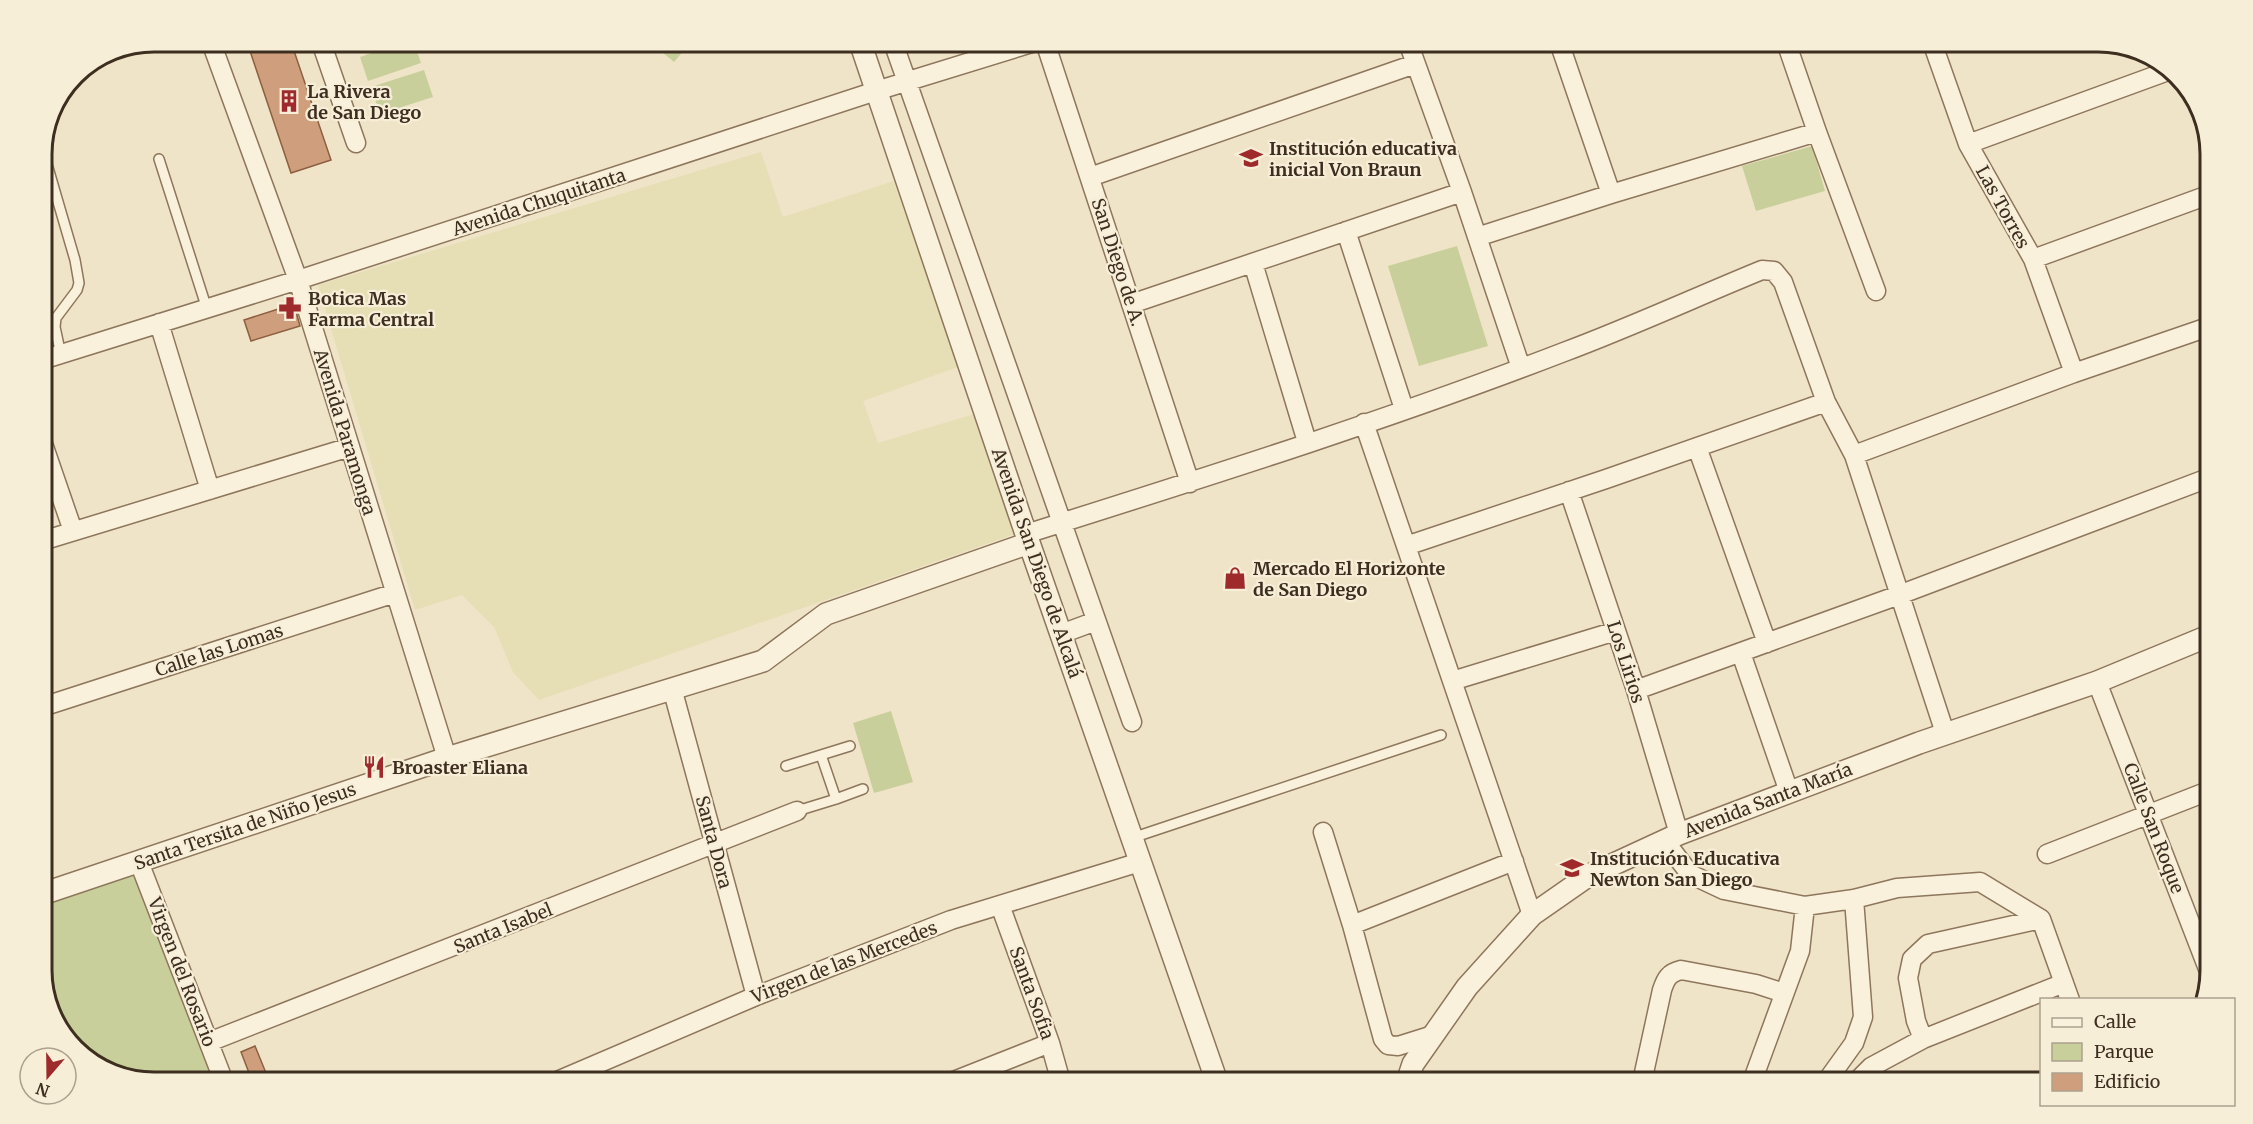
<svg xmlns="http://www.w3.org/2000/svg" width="2253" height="1124" font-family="Merriweather,serif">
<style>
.farmland{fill:#e6deb5}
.green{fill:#c9cf9b}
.building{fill:#cf9f7d;stroke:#8d5f41;stroke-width:1.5}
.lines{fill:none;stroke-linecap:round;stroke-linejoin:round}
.service-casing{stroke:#8d765c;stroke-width:12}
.minor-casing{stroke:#8d765c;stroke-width:21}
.tertiary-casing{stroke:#8d765c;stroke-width:24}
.service{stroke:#faf1dc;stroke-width:9}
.minor{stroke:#faf1dc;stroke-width:18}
.tertiary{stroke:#faf1dc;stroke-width:21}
.labels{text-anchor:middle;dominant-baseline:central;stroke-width:4.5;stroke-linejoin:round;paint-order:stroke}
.poi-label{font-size:18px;font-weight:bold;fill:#3d2e20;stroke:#f7eed8;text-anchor:start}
.street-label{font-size:18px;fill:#3d2e20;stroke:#f7eed8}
.rim{fill:none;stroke:#3d2e20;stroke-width:3}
</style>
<rect width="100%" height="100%" fill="#f0e4c8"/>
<path class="farmland" d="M761 152 783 217 894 181 958 367 863 401 878 443 974 414 1015 534 539 700 513 672 494 627 462 595 415 610 318 285Z"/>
<path class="green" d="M403 42H414L421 63 368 81 360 57Z
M650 42H691L674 62Z
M424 70 433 97 380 114 371 87Z
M1812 146 1825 191 1756 211 1742 166Z
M1457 246 1488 346 1419 366 1388 266Z
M891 711 913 782 874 793 853 723Z
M134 872 216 1082H154L105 1071 71 1041 42 967V903Z"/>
<path class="building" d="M247 42H291L331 160 291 173Z
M294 304 300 326 251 341 244 320Z
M255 1046 266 1073 251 1078 241 1052Z"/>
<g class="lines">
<g class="service-casing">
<path id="service" d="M42 147 75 260 79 283 77 290 56 318 55 327 61 355
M159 159 207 309
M821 755 850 746
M786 766 821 755 836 799 797 811
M836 799 863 789
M1132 838 1441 735"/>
</g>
<g class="minor-casing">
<path id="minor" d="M211 42 298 280 447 758
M321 42 356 143
M893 42 1132 722
M1045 42 1190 483
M1408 42 1462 192 1521 368
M1559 42 1611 194
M1786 42 1817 132 1876 291
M1932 42 1968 144 2033 259 2074 373
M1968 144 2168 71
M1090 177 1415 64
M1346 231 1404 409
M1477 237 1611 194 1817 132
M2033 259 2211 194
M1253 263 1307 442
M1131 304 1462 192
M159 323 210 490
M42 360 298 280 876 91 1035 42
M1364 423 1532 915
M42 441 73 531
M1697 447 1767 643
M1854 455 2074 373 2211 326
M1569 491 1636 690 1679 834
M1026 534C1206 477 1388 420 1564 352 1631 327 1696 297 1762 270L1774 271 1783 282 1826 402 1854 455 1945 733
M42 541 350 447
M1406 546 1606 479 1826 402
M1061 634 1096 621
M1741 653 1789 792
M1452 681 1616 631
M2097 682 2210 974
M672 688 756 996
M1636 690 1899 595 2211 477
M42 707 395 593
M1323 832 1352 925 1383 1039 1388 1045 1398 1046 1433 1035
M1664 840 1690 874 1724 890 1805 906 1854 899 1897 888 1980 882 2041 919 2070 1000
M2047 854 2211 790
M139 862 224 1082
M1000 905 1050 1043 1061 1082
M2041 919 1928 944 1912 959 1908 978 1916 1021 1923 1039 2064 983
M1352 925 1514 861
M209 1042 797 811
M555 1082 756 996 951 920 1140 862
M951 1082 1050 1043
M1642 1082 1662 990C1666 978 1669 973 1681 970L1756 984 1784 993
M1752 1082 1800 951 1805 906
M1826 1082 1854 1043 1863 1017 1854 899
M1856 1082 1871 1067 1923 1039"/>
</g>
<g class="tertiary-casing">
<path id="tertiary" d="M860 42 1026 534 1217 1082
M42 894 447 758 763 661 826 614 1029 543
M1407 1082 1413 1064 1467 987 1532 915 1588 876 1679 834 1919 743 2097 682 2211 635"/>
</g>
<use href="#service" class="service"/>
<use href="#minor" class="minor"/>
<use href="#tertiary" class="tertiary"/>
</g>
<defs>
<g id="building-bare" transform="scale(1.8)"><path d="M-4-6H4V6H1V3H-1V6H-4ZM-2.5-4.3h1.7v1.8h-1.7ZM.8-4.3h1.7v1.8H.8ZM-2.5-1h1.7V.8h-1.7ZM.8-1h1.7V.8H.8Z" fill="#9e2a2b" stroke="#f7eed8" stroke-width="2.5" paint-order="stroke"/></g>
<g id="school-bare" transform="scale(1.8)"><path d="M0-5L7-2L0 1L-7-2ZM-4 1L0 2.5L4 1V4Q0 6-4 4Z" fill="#9e2a2b" stroke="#f7eed8" stroke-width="2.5" paint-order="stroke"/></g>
<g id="pharmacy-bare" transform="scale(1.8)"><path d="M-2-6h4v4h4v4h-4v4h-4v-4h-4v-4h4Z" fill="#9e2a2b" stroke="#f7eed8" stroke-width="2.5" paint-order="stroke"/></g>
<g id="shop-bare" transform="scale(1.8)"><path d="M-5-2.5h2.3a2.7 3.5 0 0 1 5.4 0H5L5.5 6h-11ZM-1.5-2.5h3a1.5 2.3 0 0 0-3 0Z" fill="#9e2a2b" stroke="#f7eed8" stroke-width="2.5" paint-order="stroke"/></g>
<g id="restaurant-bare" transform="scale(1.8)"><path d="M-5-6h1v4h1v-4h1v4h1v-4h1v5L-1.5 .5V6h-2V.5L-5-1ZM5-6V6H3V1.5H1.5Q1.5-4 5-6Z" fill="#9e2a2b" stroke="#f7eed8" stroke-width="2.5" paint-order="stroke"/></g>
</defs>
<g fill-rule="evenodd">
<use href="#building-bare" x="289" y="101"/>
<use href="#school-bare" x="1251" y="158"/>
<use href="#pharmacy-bare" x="290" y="308"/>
<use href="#shop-bare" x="1235" y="578"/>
<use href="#restaurant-bare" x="374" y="767"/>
<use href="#school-bare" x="1572" y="868"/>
</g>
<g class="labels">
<g class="poi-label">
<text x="307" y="91">La Rivera<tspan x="307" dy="21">de San Diego</tspan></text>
<text x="1269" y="148">Institución educativa<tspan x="1269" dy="21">inicial Von Braun</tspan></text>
<text x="308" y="298">Botica Mas<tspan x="308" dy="21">Farma Central</tspan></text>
<text x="1253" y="568">Mercado El Horizonte<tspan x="1253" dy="21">de San Diego</tspan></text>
<text x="392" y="767">Broaster Eliana</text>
<text x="1590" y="858">Institución Educativa<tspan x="1590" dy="21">Newton San Diego</tspan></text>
</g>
<g class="street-label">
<text transform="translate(539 202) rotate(-18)">Avenida Chuquitanta</text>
<text transform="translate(2003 207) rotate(61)">Las Torres</text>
<text transform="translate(1118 262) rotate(72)">San Diego de A.</text>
<text transform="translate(345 432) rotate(73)">Avenida Paramonga</text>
<text transform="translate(1037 563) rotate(71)">Avenida San Diego de Alcalá</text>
<text transform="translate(219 650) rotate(-18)">Calle las Lomas</text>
<text transform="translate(1626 662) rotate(72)">Los Lirios</text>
<text transform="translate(1768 800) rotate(-21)">Avenida Santa María</text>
<text transform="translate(245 826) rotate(-19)">Santa Tersita de Niño Jesus</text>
<text transform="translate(2154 828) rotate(69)">Calle San Roque</text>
<text transform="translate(714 842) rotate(75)">Santa Dora</text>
<text transform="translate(503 928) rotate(-22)">Santa Isabel</text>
<text transform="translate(844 962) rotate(-21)">Virgen de las Mercedes</text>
<text transform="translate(182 972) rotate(69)">Virgen del Rosario</text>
<text transform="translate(1032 993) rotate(70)">Santa Sofia</text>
</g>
</g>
<path d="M0 0H2253V1124H0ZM154 52H2098A102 102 0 0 1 2200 154V970A102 102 0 0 1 2098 1072H154A102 102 0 0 1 52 970V154A102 102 0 0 1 154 52Z" fill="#f7eed8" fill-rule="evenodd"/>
<path class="rim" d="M154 52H2098A102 102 0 0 1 2200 154V970A102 102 0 0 1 2098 1072H154A102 102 0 0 1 52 970V154A102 102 0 0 1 154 52Z"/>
<rect x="2040" y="998" width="195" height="108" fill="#f7eed8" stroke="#ada18e" stroke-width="1.5"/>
<rect x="2052" y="1018" width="30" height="9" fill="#faf1dc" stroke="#ada18e" stroke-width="1.5"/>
<text x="2094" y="1028" font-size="18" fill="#3d2e20">Calle</text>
<rect x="2052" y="1043" width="30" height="18" fill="#c9cf9b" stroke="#ada18e" stroke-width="1.5"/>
<text x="2094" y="1058" font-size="18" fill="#3d2e20">Parque</text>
<rect x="2052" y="1073" width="30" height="18" fill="#cf9f7d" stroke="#ada18e" stroke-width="1.5"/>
<text x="2094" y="1088" font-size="18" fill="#3d2e20">Edificio</text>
<g transform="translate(48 1076) rotate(200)"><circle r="28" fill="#f7eed8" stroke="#ada18e" stroke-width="1.5"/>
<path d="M0-4.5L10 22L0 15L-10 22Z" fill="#9e2a2b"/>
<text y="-9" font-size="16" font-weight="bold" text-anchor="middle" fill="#3d2e20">N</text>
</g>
</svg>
